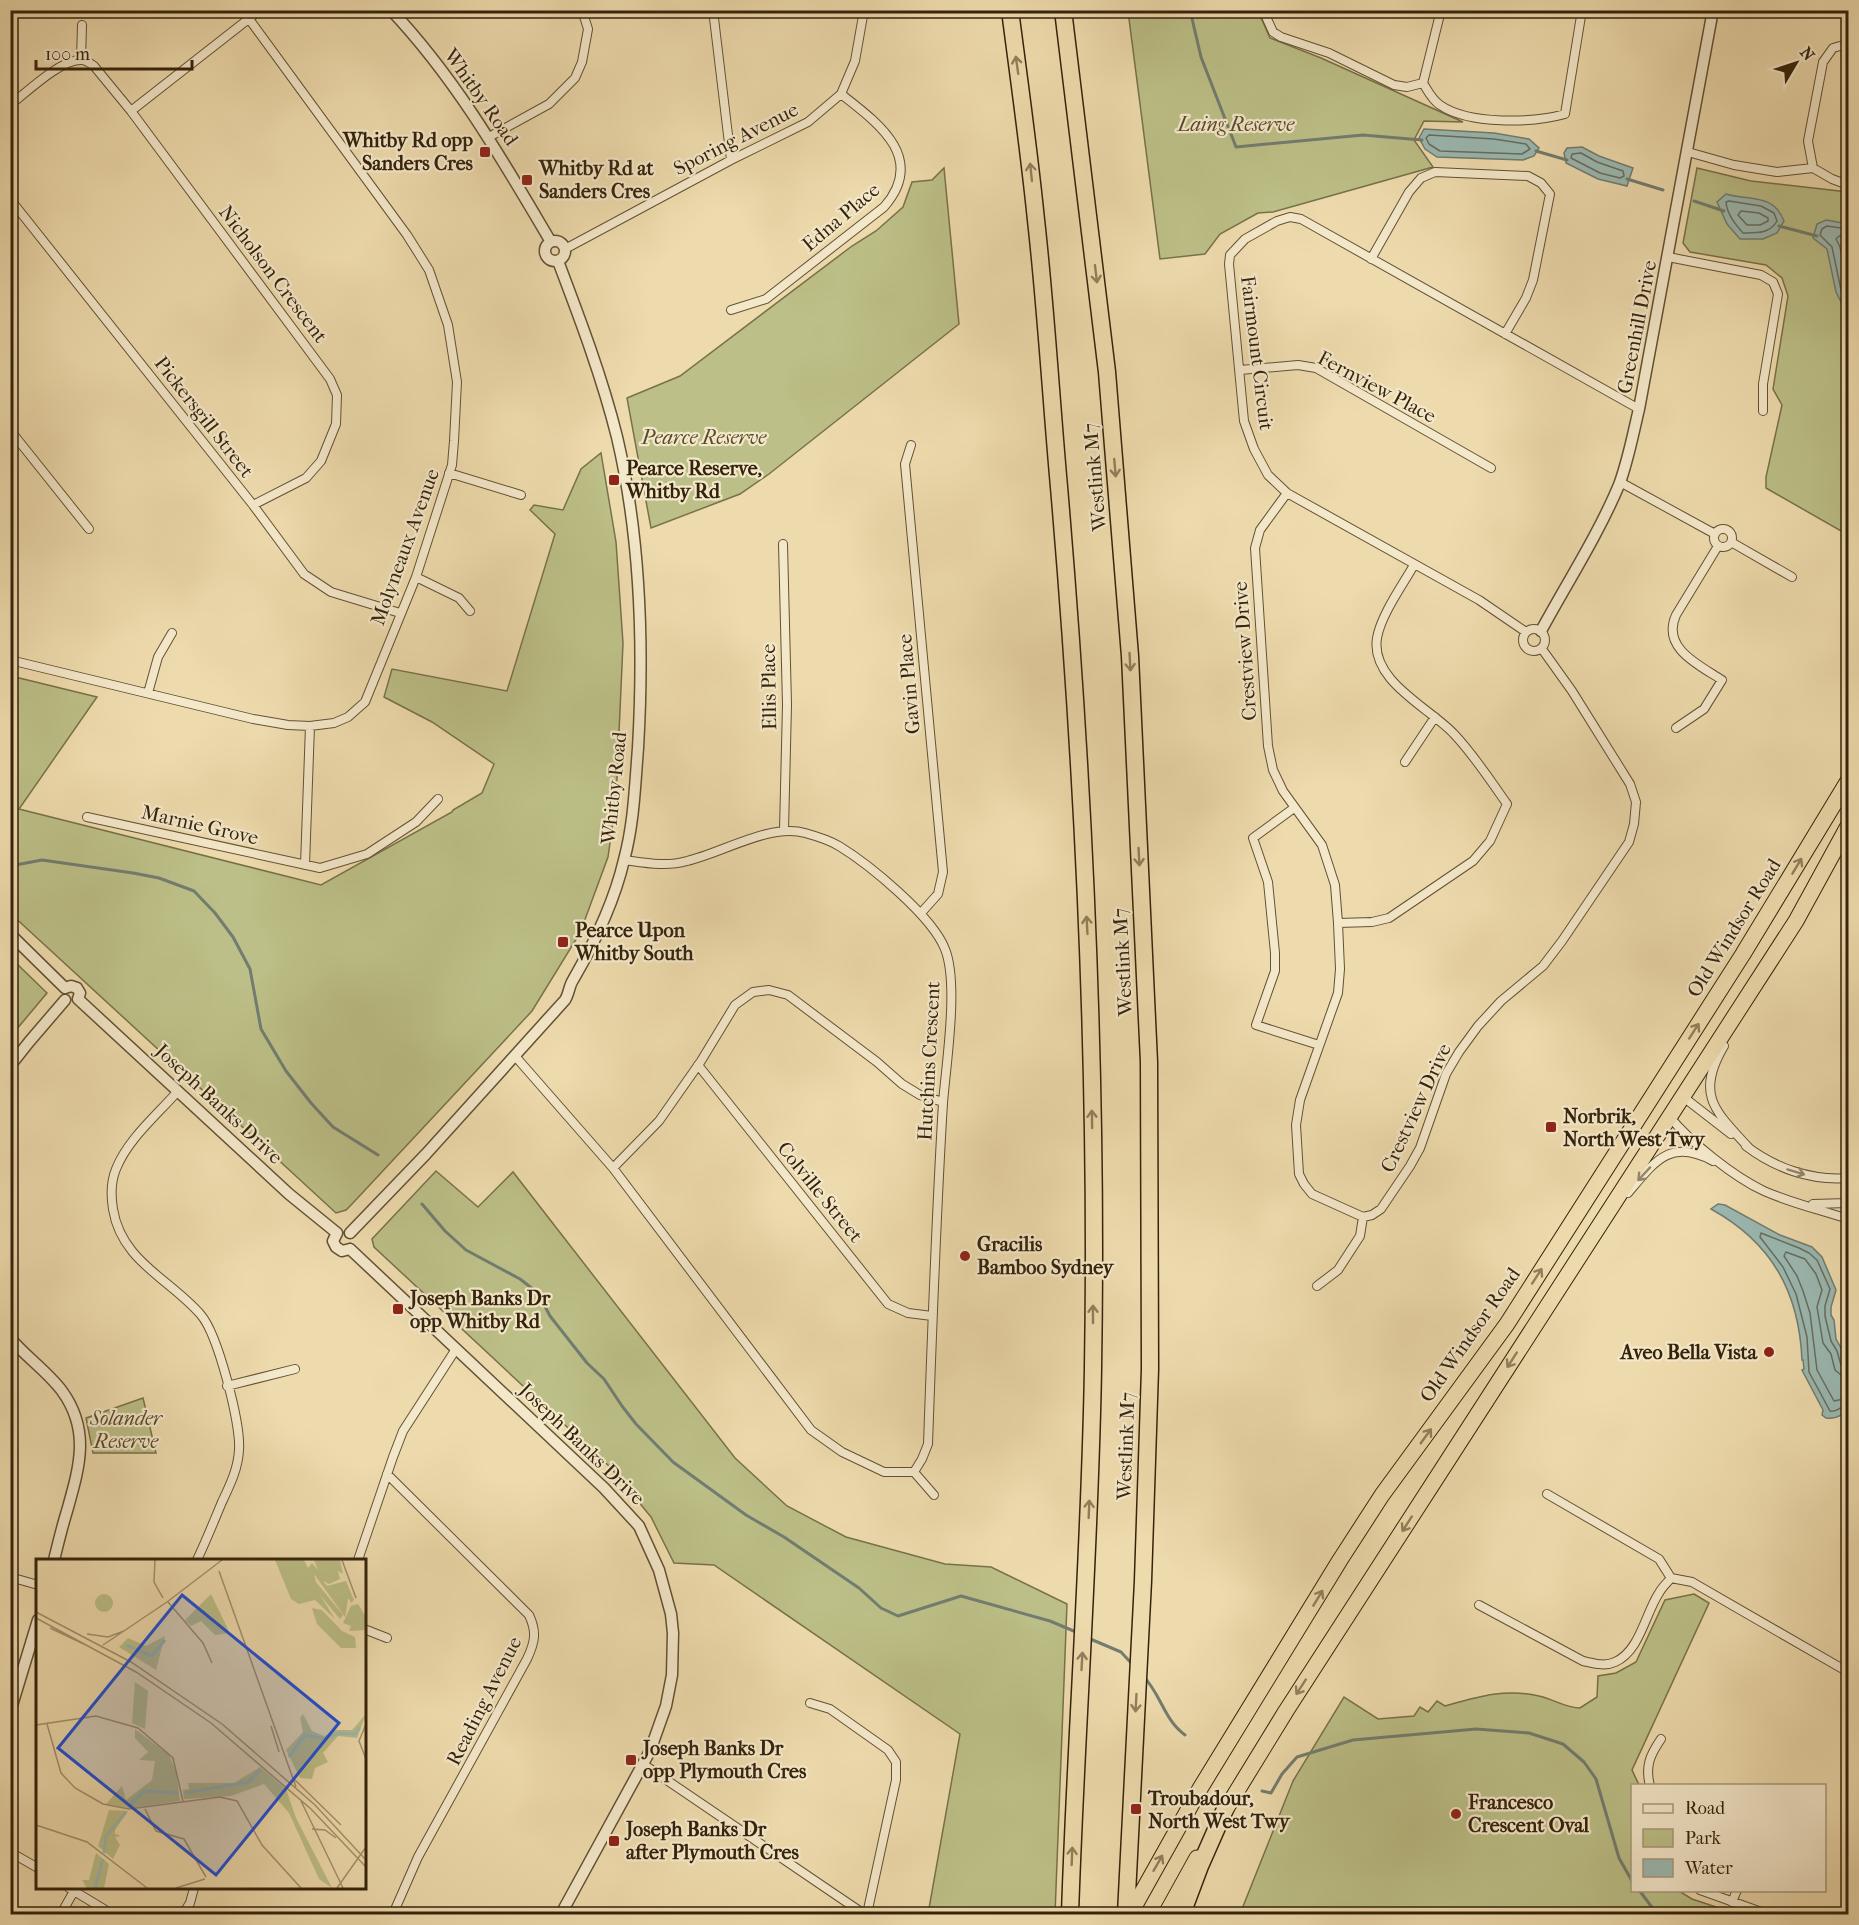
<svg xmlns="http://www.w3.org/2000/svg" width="1859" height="1925" font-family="'IM FELL French Canon',serif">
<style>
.green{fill:#bcbf87;stroke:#78714a;stroke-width:1.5}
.water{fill:#9bb9b2;stroke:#727d70;stroke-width:1.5}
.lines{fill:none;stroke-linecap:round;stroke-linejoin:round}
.shore{stroke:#686e5f;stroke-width:1.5}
.stream{stroke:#727d70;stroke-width:3}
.minor-casing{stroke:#625134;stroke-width:10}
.tertiary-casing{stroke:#625134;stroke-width:13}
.trunk-casing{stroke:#34230c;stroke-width:17}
.motorway-casing{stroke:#34230c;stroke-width:19}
.minor{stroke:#f4e8ca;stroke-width:8}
.tertiary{stroke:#f4e8ca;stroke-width:10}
.trunk{stroke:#eedbad;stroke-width:15}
.motorway{stroke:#eedbad;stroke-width:16}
.oneway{stroke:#917f5c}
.oneway2{stroke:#94866b}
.poi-dot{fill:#8f2418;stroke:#f4e8ca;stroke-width:2}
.labels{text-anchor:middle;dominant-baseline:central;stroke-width:4.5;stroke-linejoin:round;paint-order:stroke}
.street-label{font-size:20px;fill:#34230c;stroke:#f4e8ca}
.park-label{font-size:20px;font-style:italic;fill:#564a2b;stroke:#f4e8ca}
.poi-label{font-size:20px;font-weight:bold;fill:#34230c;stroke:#f4e8ca;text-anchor:start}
.inset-river{fill:none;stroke:#9bb9b2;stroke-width:3}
.inset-road{fill:none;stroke:#a4916d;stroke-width:1.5}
.view{fill:#1d4ed8;fill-opacity:0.15;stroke:#1d4ed8;stroke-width:3}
.inset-edge{fill:none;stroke:#34230c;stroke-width:3}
</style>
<rect width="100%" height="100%" fill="#eedbad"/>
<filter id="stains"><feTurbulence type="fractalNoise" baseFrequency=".00333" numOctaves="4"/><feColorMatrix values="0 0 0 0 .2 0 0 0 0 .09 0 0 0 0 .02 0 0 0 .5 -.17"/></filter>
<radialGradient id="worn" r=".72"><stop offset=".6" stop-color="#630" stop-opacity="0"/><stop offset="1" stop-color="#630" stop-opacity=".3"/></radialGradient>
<path class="green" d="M1128 11H1258L1270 38 1321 58 1463 122 1424 121 1414 140 1433 167 1273 212 1258 213 1220 234 1205 254 1160 259Z
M944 168 959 324 769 474 740 494 651 528 627 398 680 376 852 246 876 231 903 207 912 182 932 180Z
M1697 168 1751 181 1848 192V535L1766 488V477L1782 405 1773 389 1788 296 1782 278 1766 265 1690 252 1683 243Z
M601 453 616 542 623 643 616 800 608 857 580 933 532 1011 352 1204 346 1210 336 1213 11 914V676L97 697 19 809 321 885 452 812 453 810 482 793 494 764 432 722 384 697 392 669 507 691 555 534 530 510 534 505 563 510 581 469Z
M13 960 47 993 11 1036 10 963Z
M436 1171 478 1207 513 1172 735 1458 787 1506 846 1537 945 1564 991 1567 1067 1604 1055 1914H928L960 1734 714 1565 674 1563 651 1517 610 1467 374 1247 372 1239Z
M143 1398 156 1453H93L86 1418Z
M1694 1594 1709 1603 1632 1770 1639 1785 1632 1786V1890L1679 1891 1692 1899 1737 1914H1240L1293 1781 1344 1697 1378 1719 1414 1716 1420 1707 1428 1712 1437 1701 1445 1706C1477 1697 1506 1688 1539 1696 1553 1699 1566 1708 1580 1708L1597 1697 1598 1676 1616 1673 1636 1662 1665 1600Z"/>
<path class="water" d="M1424 129 1494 133 1529 139 1539 148 1534 156 1523 160 1437 157 1425 149 1419 138Z
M1582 147 1599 156 1633 168 1627 186 1598 179 1566 163 1564 153 1567 148Z
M1726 194C1750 201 1773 193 1784 221L1777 233 1763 239H1740L1727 224 1717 202Z
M1826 220 1848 224V316L1836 292 1827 249 1813 238 1817 224Z
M1718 1204 1725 1205 1780 1235 1812 1247 1822 1257 1836 1290 1831 1307V1315L1834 1320 1836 1339 1845 1355 1848 1406C1844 1416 1836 1419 1826 1418L1822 1415 1823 1410 1802 1370 1804 1369 1803 1360H1802C1799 1291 1771 1242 1711 1209Z"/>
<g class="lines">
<path class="shore" d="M1429 135 1494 139 1526 144 1530 149 1522 154 1440 151 1429 144 1426 138Z
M1581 153 1597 162 1623 171 1624 176 1620 178 1600 173 1571 158 1572 154Z
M1729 201 1761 206 1774 213 1777 221C1770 234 1756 233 1743 233 1735 224 1727 214 1726 202Z
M1741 211 1759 213 1768 218V221L1760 225H1747L1738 215Z
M1848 229 1827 226 1822 229 1820 235 1832 247 1841 290 1848 305
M1848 237 1839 236 1836 239 1840 247 1848 287
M1848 1368 1841 1365 1837 1351 1831 1341 1825 1316V1306L1830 1289 1817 1260 1809 1253 1799 1248 1761 1233 1760 1237 1783 1267 1796 1294 1807 1337 1809 1372 1830 1411C1838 1413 1841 1405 1848 1405
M1848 1376 1841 1375 1835 1370 1831 1354 1823 1343 1817 1307 1822 1290 1816 1274 1805 1259 1786 1252 1784 1256 1797 1276 1803 1291 1810 1313 1817 1370 1834 1401 1848 1398"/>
<path class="stream" d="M1190 10 1201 57 1236 147 1363 135 1422 140
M1536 151 1567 160
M1627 179 1663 190
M1694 201 1724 211
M1779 226 1817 236
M10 866 42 860 133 873 159 878 194 891 215 913 233 937 250 969 261 1029 286 1071 311 1103 333 1127 378 1155
M422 1204 445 1231 466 1250 520 1279 538 1293 550 1316 587 1363 604 1379 622 1406 636 1424 673 1462 746 1515 784 1537 859 1588 881 1608 898 1616 961 1596 1050 1621 1076 1632
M1088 1638 1121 1652 1133 1665
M1143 1676C1161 1694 1164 1720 1185 1735
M1262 1791 1271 1793 1282 1774 1297 1757 1353 1740 1476 1729 1529 1733 1563 1744 1584 1762 1596 1779 1619 1858 1632 1881
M1639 1890 1657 1914"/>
<g class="minor-casing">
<path id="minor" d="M713 10 731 160
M1263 10 1273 32 1281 37 1329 53 1394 85 1407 87 1423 83
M1691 10 1712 15
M81 60 82 25
M1423 83C1428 91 1432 100 1440 105 1469 125 1533 123 1565 114L1582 10
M1423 83 1441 10
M10 105C26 93 61 59 81 60 86 60 90 63 94 66L131 111 330 379 337 395 336 424 321 461 306 478 253 505
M131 111 260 10
M489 137 549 104 575 78 582 62 588 29 582 10
M1688 152 1734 165 1777 172 1813 168 1808 141 1823 62 1833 48 1840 46 1848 47
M1813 168 1832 179 1848 185
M10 199 253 505 304 574 331 592 400 613
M565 249 731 160 808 122 841 94 855 61 864 10
M1668 257 1761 275 1773 282 1778 294 1763 384V411
M1371 259 1409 192 1421 178 1435 172 1528 176 1541 183 1550 194 1533 280 1526 298 1505 334
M731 310 766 299 884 207C927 158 878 123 841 94
M1240 370 1298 365 1316 368 1491 468
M10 430 89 529
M911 445 905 464 943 872 938 894 921 913
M449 473 521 495
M1620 482 1715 534
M1287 493 1260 530 1255 548 1268 746 1273 770 1283 791 1322 845 1335 885 1338 923 1340 969 1338 993 1300 1100 1296 1125 1299 1174 1304 1184 1312 1194 1363 1217 1372 1215 1381 1209 1410 1166 1420 1148 1446 1074 1459 1052 1478 1026 1501 1001 1543 966 1562 941 1629 842 1634 824 1636 802 1630 784 1572 691 1542 649
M1714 538a9 9 0 1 1 18 0a9 9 0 1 1-18 0Z
M1731 542 1792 577
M783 544 787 705 784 830
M416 577 459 598 470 611
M1523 640a11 11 0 1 1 22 0a11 11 0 1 1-22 0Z
M1526 632 1479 600 1287 493 1268 475 1254 449 1244 421 1229 264 1230 255 1245 239 1277 221 1290 217 1301 219 1639 409
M10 660 253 719 288 725 310 726 334 723 348 717 365 702 416 577 452 465 454 441 457 382 448 325 429 270 407 235 249 19
M148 693 158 657 172 633
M1676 728 1704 709 1722 680C1699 665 1661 648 1676 615L1718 546
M1405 762 1435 717
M1294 808 1253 838 1268 882 1275 953V971L1256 1025 1319 1045
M87 817 320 868 367 854 416 822 438 799
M624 860C646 863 666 867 687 861 722 853 770 823 805 833 816 836 829 840 839 846 870 865 932 916 945 949 959 984 946 1064 943 1103 936 1217 932 1330 928 1444L922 1459 914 1472
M305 865 310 726
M1338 923 1372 922 1389 918 1473 861 1490 841 1507 804C1490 780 1474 755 1454 734 1430 708 1370 681 1377 638 1381 615 1402 586 1414 565
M1724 1046C1695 1095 1715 1111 1749 1148
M515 1056 613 1168 811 1430 842 1452 884 1472H914
M698 1065 888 1304 908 1313 932 1316
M178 1091C157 1115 128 1139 116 1169 111 1181 111 1197 113 1209 121 1261 170 1279 201 1315 218 1335 241 1424 239 1450 238 1469 230 1485 222 1502 214 1521 206 1541 197 1560
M1682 1096 1731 1134
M1669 1116C1690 1142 1734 1177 1764 1191 1791 1203 1821 1210 1848 1219
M1746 1146C1775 1168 1811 1181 1848 1178
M613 1168 659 1121 701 1061 735 1005 753 992 769 990 788 995 877 1062 902 1084 920 1095 943 1102
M1628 1193C1655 1161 1670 1138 1713 1161
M1813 1204 1848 1203
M1317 1286 1338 1270 1360 1236 1363 1217
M227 1386 295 1369
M914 1472 934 1495
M387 1474 529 1615C537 1632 535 1642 527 1659L418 1857 393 1914
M1547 1494 1659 1559 1671 1578
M358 1560 393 1457 403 1431 456 1349
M10 1577 38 1585
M1479 1605 1583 1661C1593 1663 1604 1667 1615 1662 1640 1651 1645 1614 1659 1593 1662 1587 1667 1583 1671 1578L1692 1582 1848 1672
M364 1629 387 1638
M810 1703 830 1709 888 1750 896 1762V1780L867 1914
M643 1764 864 1914
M1650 1786C1645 1766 1650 1755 1661 1739
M10 1852 38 1868
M69 1888 112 1914
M1700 1890 1767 1914
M1732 1902 1737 1890
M61 1914 74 1891
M183 1914 190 1903 194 1888"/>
</g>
<g class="tertiary-casing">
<path id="tertiary" d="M391 10C457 80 503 161 551 242
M545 251a10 10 0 1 1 20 0a10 10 0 1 1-20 0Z
M1541 631C1567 583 1598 535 1619 485 1628 461 1633 434 1639 409L1713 10
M10 934 65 988
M65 988 71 986 77 988 80 993 78 999
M78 999 289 1194 337 1233
M10 1066 29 1042 65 1000
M337 1233 333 1241 336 1247 342 1251 350 1249
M350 1233 426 1154 565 1000C569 994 569 986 573 980 595 942 614 903 624 860 634 823 635 785 638 748 644 644 641 539 617 437 602 377 580 319 558 261
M350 1249 604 1488 639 1526 659 1570 671 1614 673 1633 672 1675 666 1706 650 1751 561 1914
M10 1338C26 1357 48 1372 62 1391 91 1431 79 1468 67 1511 62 1527 58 1544 54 1560
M10 1712 38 1620"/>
</g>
<g class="trunk-casing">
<path id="trunk" d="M1221 1817 1286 1711 1796 921 1848 826
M1130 1914 1201 1787 1340 1560 1382 1495 1507 1324 1743 954 1848 781
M1166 1914 1197 1858"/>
</g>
<g class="motorway-casing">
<path id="motorway" d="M1010 10C1019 80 1029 150 1036 220 1046 309 1051 398 1059 487 1084 780 1098 1074 1093 1368 1090 1551 1076 1732 1070 1914
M1063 10 1107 372 1130 656 1149 1062 1150 1369 1143 1581 1126 1914
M1182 1914 1200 1866 1226 1807"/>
</g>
<use href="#minor" class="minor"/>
<use href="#tertiary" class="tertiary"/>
<use href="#trunk" class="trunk"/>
<use href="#motorway" class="motorway"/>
</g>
<defs><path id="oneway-shaft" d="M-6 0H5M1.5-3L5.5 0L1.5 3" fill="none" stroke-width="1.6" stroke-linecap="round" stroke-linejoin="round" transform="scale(1.5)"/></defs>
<g class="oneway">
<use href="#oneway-shaft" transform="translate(1017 65) rotate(-98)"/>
<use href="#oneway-shaft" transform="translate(1031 172) rotate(-96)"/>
<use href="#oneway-shaft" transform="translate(1096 274) rotate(83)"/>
<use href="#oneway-shaft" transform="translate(1115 468) rotate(85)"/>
<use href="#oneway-shaft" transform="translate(1130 662) rotate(87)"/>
<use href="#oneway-shaft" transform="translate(1139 857) rotate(87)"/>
<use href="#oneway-shaft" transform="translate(1797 866) rotate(-59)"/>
<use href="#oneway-shaft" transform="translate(1087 925) rotate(-93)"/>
<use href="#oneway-shaft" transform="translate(1694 1031) rotate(-57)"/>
<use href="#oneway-shaft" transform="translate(1092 1119) rotate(-91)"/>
<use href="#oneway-shaft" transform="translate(1537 1276) rotate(-57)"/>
<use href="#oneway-shaft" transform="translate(1093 1314) rotate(-90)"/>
<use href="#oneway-shaft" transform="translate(1512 1360) rotate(123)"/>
<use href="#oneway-shaft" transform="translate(1426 1436) rotate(-54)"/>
<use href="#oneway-shaft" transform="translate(1089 1509) rotate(-88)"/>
<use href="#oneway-shaft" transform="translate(1407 1524) rotate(123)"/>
<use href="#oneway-shaft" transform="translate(1318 1598) rotate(-59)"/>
<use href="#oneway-shaft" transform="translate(1082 1661) rotate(-87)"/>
<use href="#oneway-shaft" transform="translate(1301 1687) rotate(123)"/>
<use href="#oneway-shaft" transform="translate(1136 1703) rotate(93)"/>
<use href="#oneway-shaft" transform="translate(1072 1856) rotate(-88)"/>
<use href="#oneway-shaft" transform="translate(1158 1863) rotate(-60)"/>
</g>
<g class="oneway2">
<use href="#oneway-shaft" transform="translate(1796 1172) rotate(17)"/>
<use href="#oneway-shaft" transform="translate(1644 1174) rotate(133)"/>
</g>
<g class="poi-dot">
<rect x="479" y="146" width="12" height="12" rx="3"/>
<rect x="521" y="174" width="12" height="12" rx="3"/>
<rect x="608" y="474" width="12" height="12" rx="3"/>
<rect x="557" y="936" width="12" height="12" rx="3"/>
<rect x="1545" y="1121" width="12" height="12" rx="3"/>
<circle cx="965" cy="1256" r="6"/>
<rect x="392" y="1303" width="12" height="12" rx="3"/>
<circle cx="1769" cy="1352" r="6"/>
<rect x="625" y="1754" width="12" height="12" rx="3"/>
<rect x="1130" y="1803" width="12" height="12" rx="3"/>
<circle cx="1456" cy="1814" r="6"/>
<rect x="608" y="1835" width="12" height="12" rx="3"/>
</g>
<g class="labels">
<g class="street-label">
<text transform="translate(481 97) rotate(55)">Whitby Road</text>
<text transform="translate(736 139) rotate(-27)">Sporing Avenue</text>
<text transform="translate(841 217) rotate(-40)">Edna Place</text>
<text transform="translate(273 274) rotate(53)">Nicholson Crescent</text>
<text transform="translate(1637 327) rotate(-79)">Greenhill Drive</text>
<text transform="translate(1257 353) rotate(83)">Fairmount Circuit</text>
<text transform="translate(1377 387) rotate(28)">Fernview Place</text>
<text transform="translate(204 417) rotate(52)">Pickersgill Street</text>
<text transform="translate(1095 477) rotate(-95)">Westlink M7</text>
<text transform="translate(405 547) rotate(-70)">Molyneaux Avenue</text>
<text transform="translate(1245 651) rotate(-94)">Crestview Drive</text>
<text transform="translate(909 684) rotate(-95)">Gavin Place</text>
<text transform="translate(769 687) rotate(-91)">Ellis Place</text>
<text transform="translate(614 788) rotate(-84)">Whitby Road</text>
<text transform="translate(200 825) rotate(13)">Marnie Grove</text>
<text transform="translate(1734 928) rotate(-58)">Old Windsor Road</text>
<text transform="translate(1123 962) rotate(-93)">Westlink M7</text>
<text transform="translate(929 1061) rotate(-87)">Hutchins Crescent</text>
<text transform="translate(219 1104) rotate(43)">Joseph Banks Drive</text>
<text transform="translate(1416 1108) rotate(-65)">Crestview Drive</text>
<text transform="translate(820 1192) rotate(51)">Colville Street</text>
<text transform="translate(1470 1335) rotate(-55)">Old Windsor Road</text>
<text transform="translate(582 1444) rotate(44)">Joseph Banks Drive</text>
<text transform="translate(1126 1446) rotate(-88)">Westlink M7</text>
<text transform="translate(484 1701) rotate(-63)">Reading Avenue</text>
</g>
<g class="park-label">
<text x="1236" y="124">Laing Reserve</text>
<text x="704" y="437">Pearce Reserve</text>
<text x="126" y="1418">Solander<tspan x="126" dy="23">Reserve</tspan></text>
</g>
<g class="poi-label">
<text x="473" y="140" text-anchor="end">Whitby Rd opp<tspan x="473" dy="23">Sanders Cres</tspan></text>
<text x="539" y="168">Whitby Rd at<tspan x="539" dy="23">Sanders Cres</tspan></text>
<text x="626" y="468">Pearce Reserve,<tspan x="626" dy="23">Whitby Rd</tspan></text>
<text x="575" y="930">Pearce Upon<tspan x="575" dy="23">Whitby South</tspan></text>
<text x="1563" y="1116">Norbrik,<tspan x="1563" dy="23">North West Twy</tspan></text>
<text x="977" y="1244">Gracilis<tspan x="977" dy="23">Bamboo Sydney</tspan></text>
<text x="410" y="1298">Joseph Banks Dr<tspan x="410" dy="23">opp Whitby Rd</tspan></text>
<text x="1757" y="1352" text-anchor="end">Aveo Bella Vista</text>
<text x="643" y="1748">Joseph Banks Dr<tspan x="643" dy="23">opp Plymouth Cres</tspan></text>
<text x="1148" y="1798">Troubadour,<tspan x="1148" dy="23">North West Twy</tspan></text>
<text x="1468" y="1802">Francesco<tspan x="1468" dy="23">Crescent Oval</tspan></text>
<text x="626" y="1829">Joseph Banks Dr<tspan x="626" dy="23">after Plymouth Cres</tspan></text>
</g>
</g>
<g transform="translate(36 1559)">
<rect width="330" height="330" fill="#eedbad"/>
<path d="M239 1H268L272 9 276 4 282 11 278 1H304L307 15 302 12 304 20 293 25 287 22 291 27 310 22 318 41 315 44 313 40H312L309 58 278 15 280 23 307 56 304 60 284 36 299 60 279 41 263 45 255 40ZM59 44a9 9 0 1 1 18 0a9 9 0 1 1-18 0ZM175 35 191 68 193 74 179 76 165 62 155 67 149 61ZM322 45 330 58V71L313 72 315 67 307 64 315 47ZM276 49 286 51 306 72 319 78 320 89H305L281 65ZM129 77 120 111 83 88 92 79 110 87ZM99 123 112 132 109 170 96 164ZM267 155 276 172 288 177 300 171H316L330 155 321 179 302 177 287 194 292 203 279 209 276 220 264 219 250 191 267 173 264 159ZM99 170 133 196 140 212 144 242 93 249 70 245 86 227 90 241 116 221 119 202 103 201 112 193 99 179ZM224 208 250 230 260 259 296 329 283 320 253 254 228 225 195 237 148 240 147 231 153 230 152 224H198ZM73 251 92 252 79 271V275L85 277 79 278 84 286 77 300 62 287ZM60 294 73 305 68 329H51L46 321H53Z" fill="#bcbf87"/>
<path class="inset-river" d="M90 86 116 97 129 81M253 198 269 176 289 180 303 174 319 175 324 168M149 234 212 223 225 210M92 248 108 232 142 234M68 294 70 277 90 253M59 329 67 300"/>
<path class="inset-road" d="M119 1 118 23 127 39M306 1 320 39M183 12 260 228M131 43 186 1M132 43 167 84 176 104M0 53 95 103 186 165 279 246 330 301M0 59 100 113 175 164 275 250 330 308M14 69 52 87M51 75 72 78 88 72M67 86 131 43M11 165 25 214 39 229 67 245 93 250 184 238 201 242 226 286 265 329M330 165 323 182 330 200M0 166 60 157 102 169 137 199 147 242M235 167 243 193M258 220 305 266M265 242 307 329M109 250 120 272 148 280 170 318M0 266 51 283 111 329M276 270 289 271 300 279M140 329 169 320M301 329 330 288"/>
<path class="view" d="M146 36 303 164 180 316 22 189Z"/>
<rect width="330" height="330" class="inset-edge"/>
</g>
<rect width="1859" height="1925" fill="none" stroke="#eedbad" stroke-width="36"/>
<rect x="12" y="12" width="1835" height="1901" fill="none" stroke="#34230c" stroke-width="3"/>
<rect x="18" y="18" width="1823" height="1889" fill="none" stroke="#34230c" stroke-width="1.5"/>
<rect x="1631" y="1784" width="195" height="108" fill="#f4e8ca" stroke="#a7997e" stroke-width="1.5"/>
<rect x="1643" y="1804" width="30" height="9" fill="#f4e8ca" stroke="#a7997e" stroke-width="1.5"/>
<text x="1685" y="1814" font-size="18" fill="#34230c">Road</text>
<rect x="1643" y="1829" width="30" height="18" fill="#bcbf87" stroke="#a7997e" stroke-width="1.5"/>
<text x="1685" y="1844" font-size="18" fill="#34230c">Park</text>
<rect x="1643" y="1859" width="30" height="18" fill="#9bb9b2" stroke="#a7997e" stroke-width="1.5"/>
<text x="1685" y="1874" font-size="18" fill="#34230c">Water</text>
<g transform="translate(1796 63) rotate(51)" stroke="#f4e8ca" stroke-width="4.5" paint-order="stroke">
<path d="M0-4.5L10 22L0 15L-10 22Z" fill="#34230c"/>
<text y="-9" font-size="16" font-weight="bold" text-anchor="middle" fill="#34230c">N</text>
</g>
<path d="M36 60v9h156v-9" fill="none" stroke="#34230c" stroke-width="3"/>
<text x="45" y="60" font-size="18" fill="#34230c" stroke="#f4e8ca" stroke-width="4.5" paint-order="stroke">100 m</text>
<rect width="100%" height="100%" filter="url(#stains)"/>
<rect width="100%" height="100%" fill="url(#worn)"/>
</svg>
